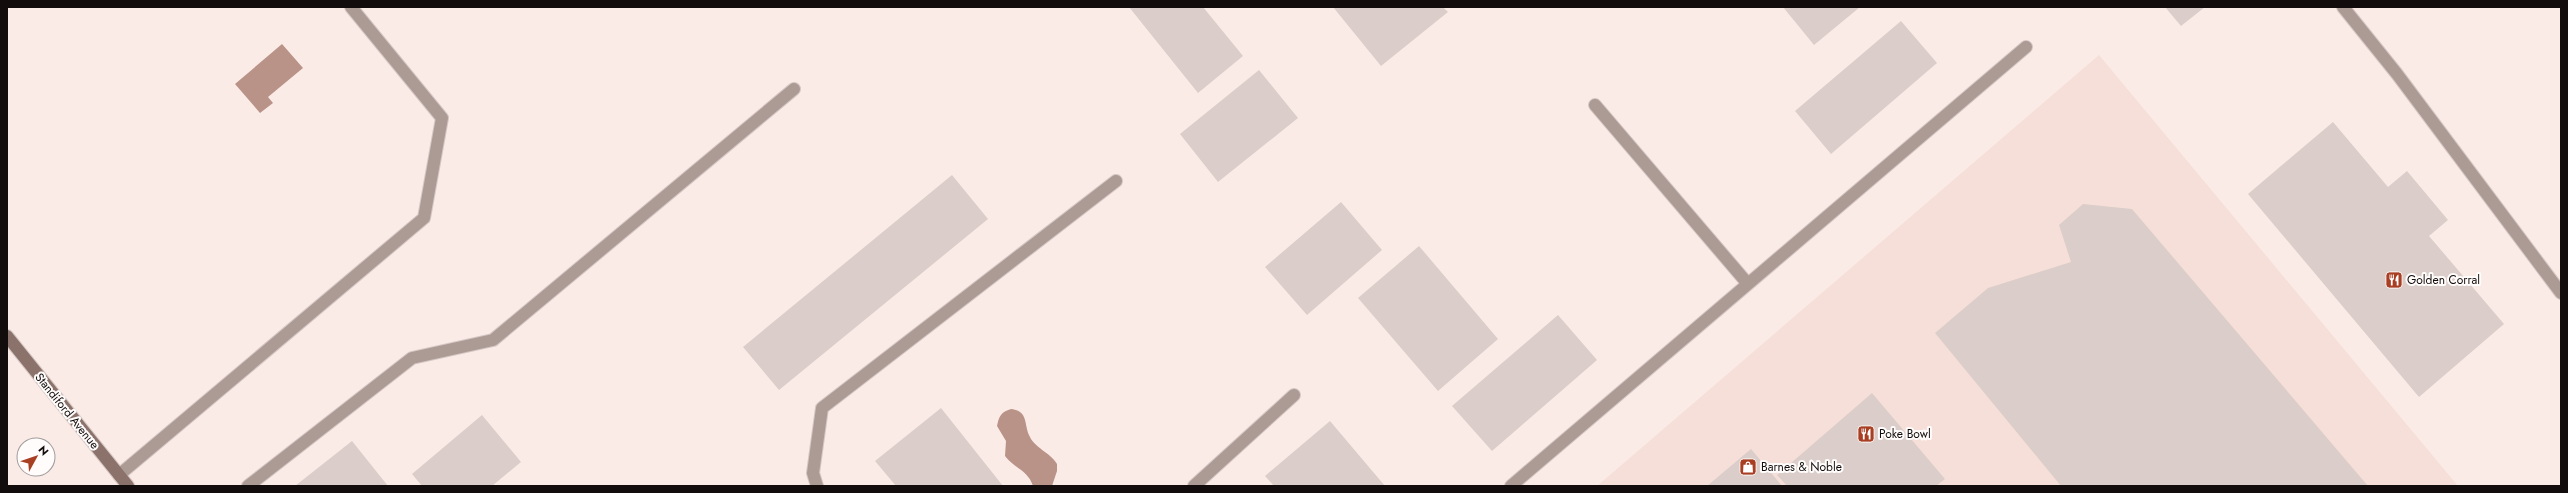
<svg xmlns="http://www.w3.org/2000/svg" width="2568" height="493" font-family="Jost,sans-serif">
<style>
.built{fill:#f7dfd9}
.water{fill:#ba9388}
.building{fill:#dbcdc9}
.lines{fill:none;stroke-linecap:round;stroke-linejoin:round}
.lane-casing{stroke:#d5c7c4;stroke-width:14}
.secondary-casing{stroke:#d5c7c4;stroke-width:14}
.lane{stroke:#ac9a95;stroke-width:12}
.secondary{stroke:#8b726b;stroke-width:12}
.labels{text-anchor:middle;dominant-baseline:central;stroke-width:4;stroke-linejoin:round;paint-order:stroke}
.poi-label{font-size:12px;fill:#120d0c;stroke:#fffcfb;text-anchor:start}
.street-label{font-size:12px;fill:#120d0c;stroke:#fffcfb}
</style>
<rect width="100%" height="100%" fill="#faebe7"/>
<path class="built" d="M2099 55 2458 486H1597Z"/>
<path class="water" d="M282 44 303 68 268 97 273 103 260 113 235 84Z
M1011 409C1028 411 1024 423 1029 435 1034 448 1050 452 1057 464V471L1052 486H1033C1028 470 1014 468 1005 456L1006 441 997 426C999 416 1001 412 1011 409Z"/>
<path class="building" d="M1129 7H1203L1243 56 1198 93Z
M1333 7H1443L1448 12 1381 66Z
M1783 7H1860L1814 45Z
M2165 7H2205L2181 26Z
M1901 21 1937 63 1831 154 1795 111Z
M1259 70 1298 118 1218 182 1180 134Z
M2333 122 2388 187 2407 171 2448 220 2429 236 2504 324 2419 397 2248 194Z
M952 175 988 219 779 390 743 347Z
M1341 202 1382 250 1307 315 1265 267Z
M2083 204 2132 209 2368 486H2061L1935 333 1988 288 2071 262 2059 225Z
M1419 246 1498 339 1438 391 1358 298Z
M1558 315 1597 360 1492 451 1452 406Z
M1872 393 1945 479 1936 486H1787L1777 475Z
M941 408 1003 486H896L875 461Z
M482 415 521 462 492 486H422L412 474Z
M1330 421 1385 486H1274L1265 476Z
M352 441 388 486H295Z
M1751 449 1782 486H1707Z"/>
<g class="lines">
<g class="lane-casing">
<path id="lane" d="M2343 7 2397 74 2561 293
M1595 105 1748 284
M119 475 424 218 442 118 351 7
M248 486 412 358 493 340 794 89
M817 486 813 473 822 408 1116 181
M1194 486 1294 395
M1511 486 2026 47"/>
</g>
<g class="secondary-casing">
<path id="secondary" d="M7 336 128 486"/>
</g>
<use href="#lane" class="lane"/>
<use href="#secondary" class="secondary"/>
</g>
<defs>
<g id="restaurant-square" transform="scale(0.9)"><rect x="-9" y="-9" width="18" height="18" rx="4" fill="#a83f23" stroke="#fffcfb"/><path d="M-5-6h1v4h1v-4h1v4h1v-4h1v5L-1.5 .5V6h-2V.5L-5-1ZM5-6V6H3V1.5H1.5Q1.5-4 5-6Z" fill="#fff"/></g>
<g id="shop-square" transform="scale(0.9)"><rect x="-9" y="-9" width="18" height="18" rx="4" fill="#a83f23" stroke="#fffcfb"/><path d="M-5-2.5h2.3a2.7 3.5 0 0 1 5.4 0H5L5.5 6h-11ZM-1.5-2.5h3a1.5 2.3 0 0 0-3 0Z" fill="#fff"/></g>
</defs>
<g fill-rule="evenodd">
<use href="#restaurant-square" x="2394" y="280"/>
<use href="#restaurant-square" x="1866" y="434"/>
<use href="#shop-square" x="1748" y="467"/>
</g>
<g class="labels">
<g class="poi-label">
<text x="2407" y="280">Golden Corral</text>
<text x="1879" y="434">Poke Bowl</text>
<text x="1761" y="467">Barnes &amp; Noble</text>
</g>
<g class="street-label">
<text transform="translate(67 411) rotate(51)">Standiford Avenue</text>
</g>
</g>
<rect width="2568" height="493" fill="none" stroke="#120d0c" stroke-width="16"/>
<g transform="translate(36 457) rotate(50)"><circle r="19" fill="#fffcfb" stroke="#a09c9b"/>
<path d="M0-3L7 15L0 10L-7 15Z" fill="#a83f23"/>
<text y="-6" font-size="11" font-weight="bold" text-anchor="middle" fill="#120d0c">N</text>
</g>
</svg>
